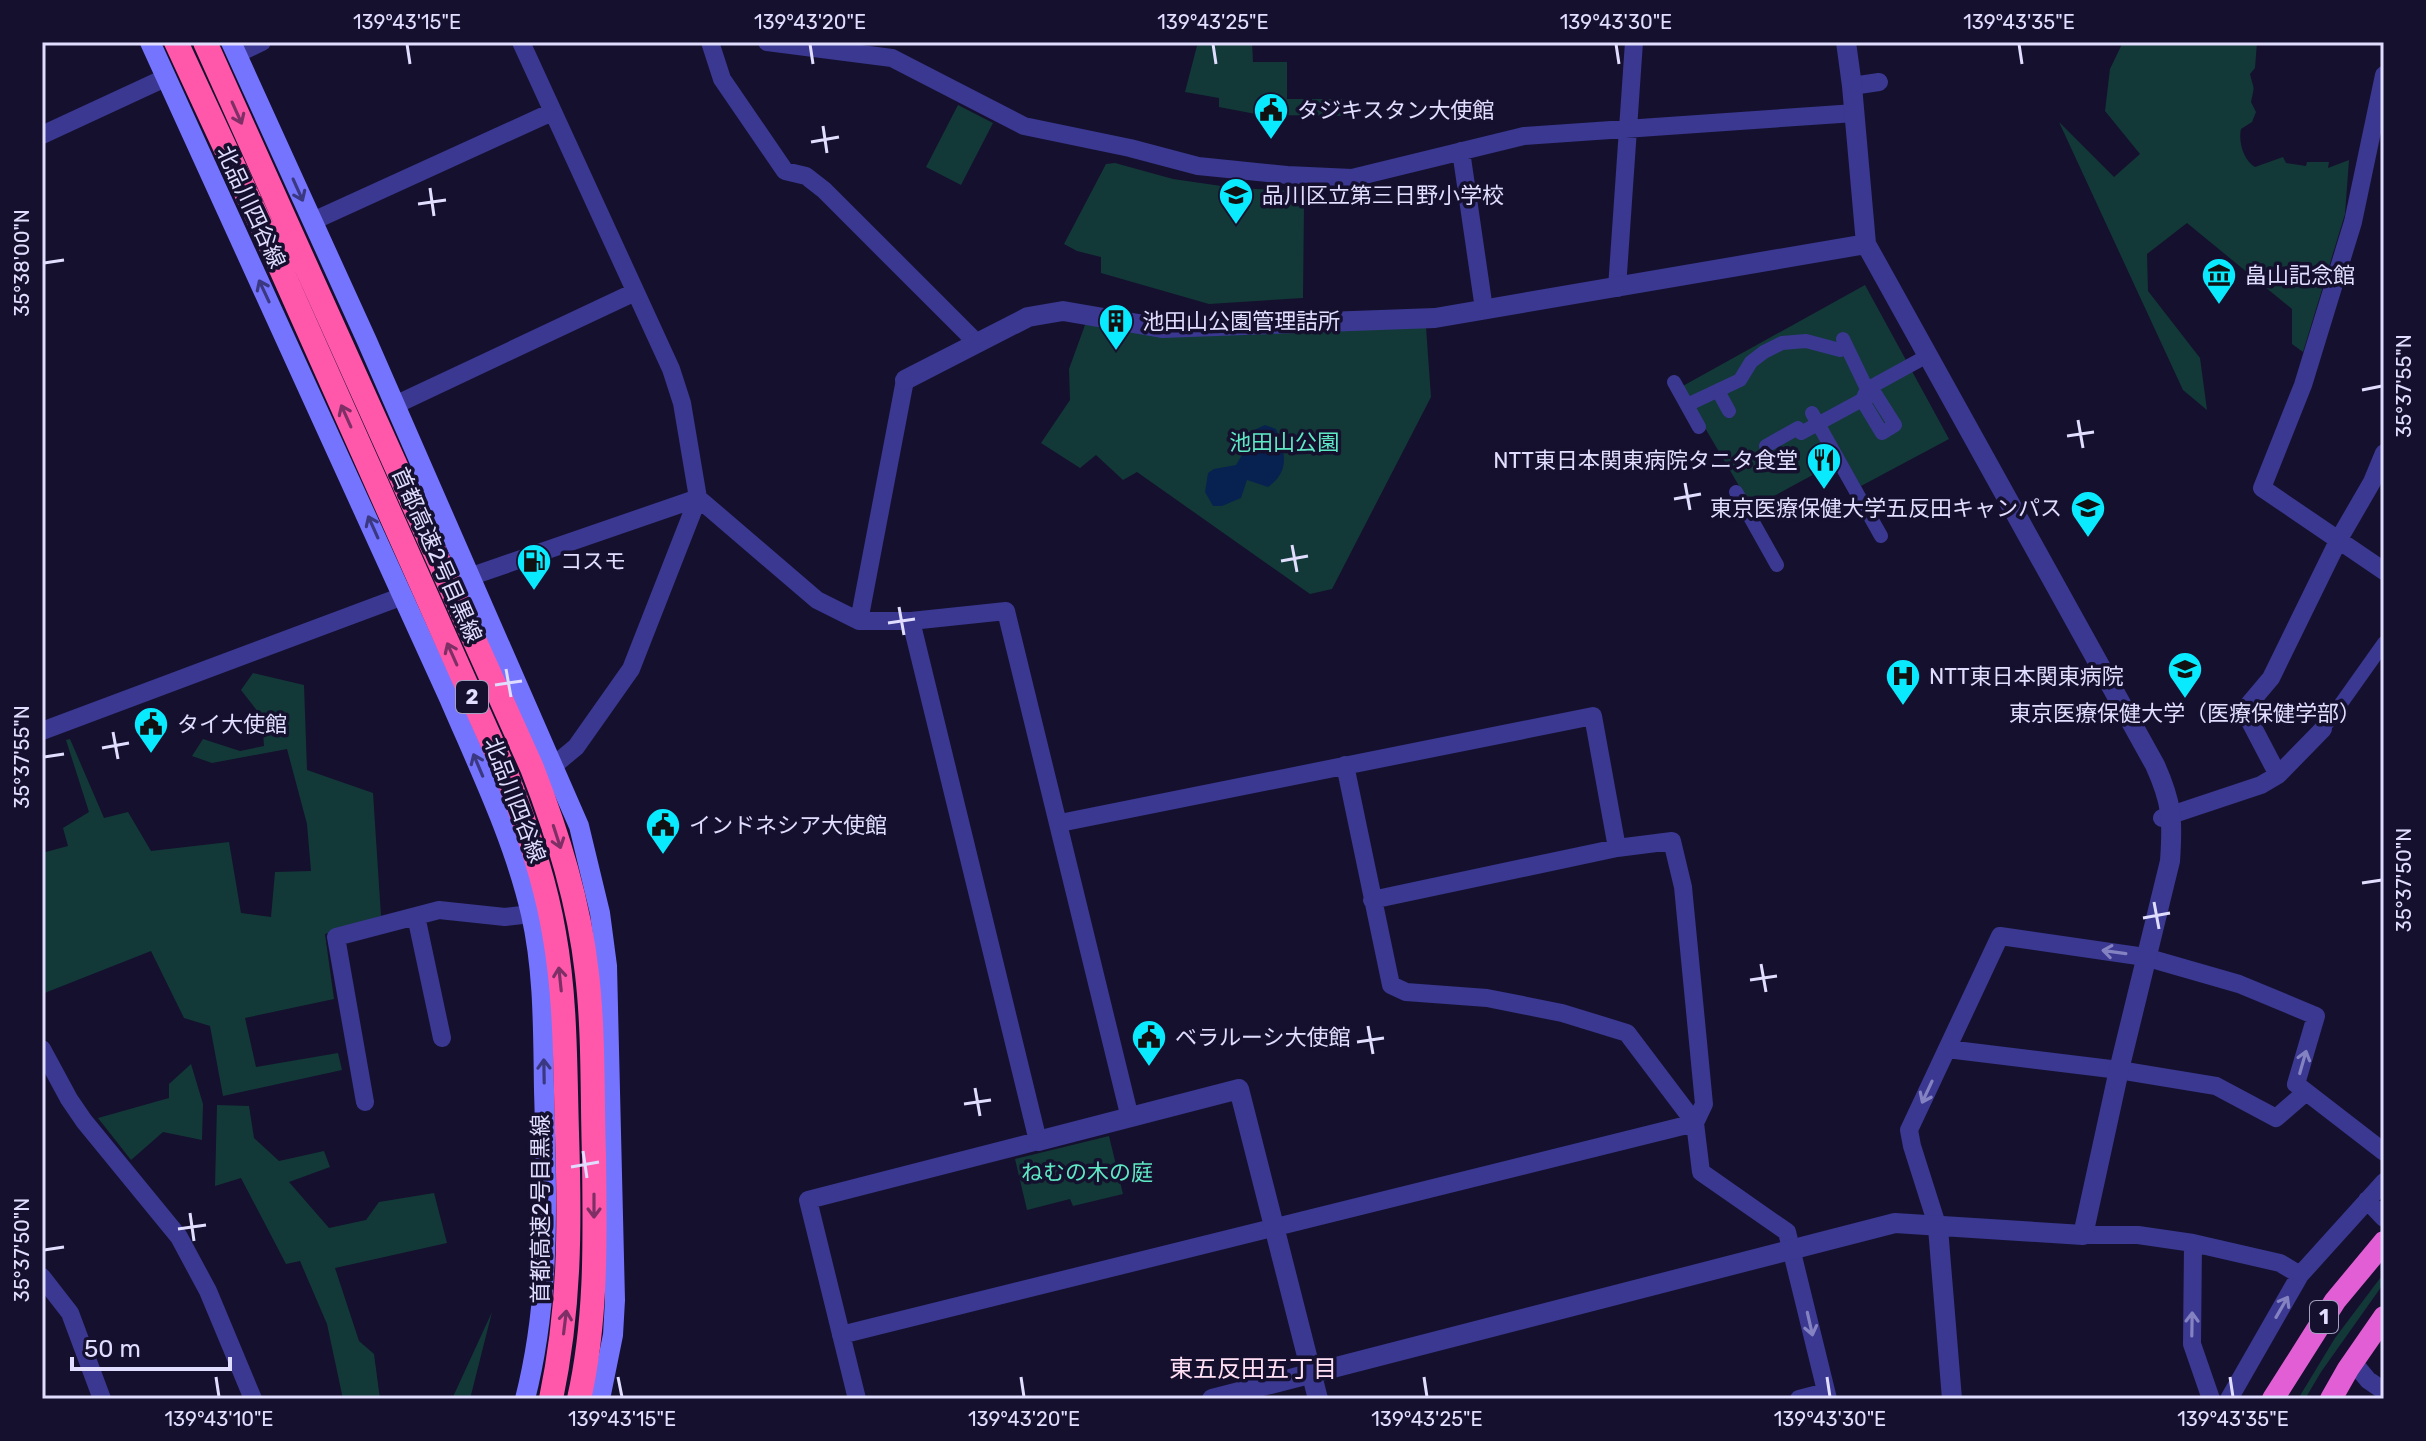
<svg xmlns="http://www.w3.org/2000/svg" width="2426" height="1441" font-family="Rubik,'Noto Sans JP',sans-serif">
<style>
.green{fill:#123937}
.water{fill:#072250}
.lines{fill:none;stroke-linecap:round;stroke-linejoin:round}
.pedestrian{stroke:#3a3890;stroke-width:14}
.minor{stroke:#3a3890;stroke-width:18}
.tertiary{stroke:#3a3890;stroke-width:20}
.secondary{stroke:#7574ff;stroke-width:20}
.trunk{stroke:#e15ed4;stroke-width:22}
.motorway{stroke:#ff58aa;stroke-width:24}
.oneway{stroke:#7e3066}
.oneway2{stroke:#3b3882}
.oneway3{stroke:#8582c2}
.ticks{fill:none;stroke:#e0ddff;stroke-width:3}
.labels{text-anchor:middle;dominant-baseline:central;stroke-width:7;stroke-linejoin:round;paint-order:stroke}
.shield{fill:#15102e;stroke:#a3a0c0;stroke-width:2}
.shield-label{font-size:20px;font-weight:bold;fill:#e0ddff}
.poi-label{font-size:22px;fill:#e0ddff;stroke:#15102e;text-anchor:start}
.street-label{font-size:22px;fill:#e0ddff;stroke:#15102e}
.park-label{font-size:22px;fill:#5ee9c5;stroke:#15102e}
.neighbourhood-label{font-size:24px;fill:#ffdff4;stroke:#15102e}
.neatline{fill:none;stroke:#e0ddff;stroke-width:3}
.ticks-label{font-size:20px;text-anchor:middle;fill:#e0ddff}
</style>
<rect width="100%" height="100%" fill="#15102e"/>
<path class="green" d="M1198 42H1252L1253 62H1287V99H1342V116L1261 115 1219 107V98L1185 92Z
M2123 42H2257L2255 68 2250 74C2254 91 2255 84 2251 102L2256 112 2252 122 2241 129C2238 142 2244 161 2255 167L2283 157 2286 163 2306 166 2307 162H2329L2328 168 2349 160 2345 214 2303 352 2292 344V309L2187 223 2147 254 2148 291 2200 358 2207 410 2183 390 2059 122 2114 177 2140 154 2105 111 2110 69Z
M958 105 993 123 961 185 926 167Z
M1115 163 1173 179 1235 188 1296 191 1304 205 1303 298 1209 304 1101 273V257L1077 251 1064 244 1106 164Z
M1865 285 1949 439 1861 486 1844 458 1752 508 1681 387Z
M1085 325 1426 327 1431 397 1332 589 1310 594 1137 472 1123 480 1096 455 1080 468 1041 443 1070 400 1069 369Z
M253 673 304 685 307 770 373 793 381 916 325 934 334 999 245 1018 256 1067 338 1053 342 1070 223 1096 210 1026 184 1018 151 951 42 994V853L68 846 63 828 89 812 66 740 70 739 104 818 128 812 151 851 229 842 241 913 271 917 275 872 311 871 307 824 287 749 212 763 192 756 203 739 240 751 264 746 262 717 241 690Z
M191 1064 203 1104 202 1140 163 1132 131 1160 98 1118 169 1098V1084Z
M217 1105 249 1106 254 1138 279 1161 324 1151 330 1167 289 1182 329 1228 366 1220 379 1202 434 1193 447 1243 335 1268 359 1341 374 1354 380 1399H343L327 1324 300 1261 286 1264 241 1178 215 1186Z
M1109 1136 1123 1194 1073 1206 1070 1199 1027 1210 1015 1159Z
M2384 1273V1283L2321 1372 2305 1399H2298L2335 1338Z
M492 1312 470 1399H452Z"/>
<path class="water" d="M1265 425 1276 429C1285 451 1291 471 1268 487L1247 480 1241 498 1222 506H1213L1205 492 1208 473 1214 469 1236 465 1245 450 1237 444 1239 437Z"/>
<g class="lines">
<path class="pedestrian" d="M1843 339 1867 389 1870 396 1876 395 1895 425 1882 433 1862 400 1867 389 1929 355
M1674 382 1699 427
M1718 391 1729 411
M1687 405 1740 380 1751 362 1764 352 1782 343 1806 341 1840 350 1847 348
M1812 413 1881 536
M1766 446 1798 428 1801 433 1862 400
M1736 492 1777 565
M2323 729 2384 643"/>
<path class="minor" d="M521 42 671 369 682 403 698 498 631 669 576 747 552 767
M710 42 722 79 785 171 806 176 824 190 977 343
M767 42 892 58 1024 126 1130 148 1198 166 1287 175 1352 178 1524 136 1855 113
M237 54 262 42
M2384 75 2353 222 2303 385 2262 488 2384 571
M1852 86 1879 82
M42 135 165 78
M1461 151 1484 309
M313 221 552 112
M1617 288 1634 42
M395 405 635 292
M698 498 817 600 859 621H911L1006 611 1130 1118
M469 577 698 498
M859 621 905 380
M42 731 403 596
M1345 765 1391 985 1406 992 1487 998 1562 1013 1627 1033 1695 1123 1701 1172 1787 1232 1828 1399
M2278 775 2244 710 2271 678 2339 539 2372 482 2384 453
M2162 818 2261 785 2278 775 2323 729
M1372 900 1617 848
M416 916 442 1038
M42 1049 69 1099 84 1121 179 1237 208 1291 253 1399
M1947 1049 2119 1070 2216 1086 2276 1118 2306 1092
M365 1102 336 937 439 910 505 917 531 914
M2367 1200 2384 1218
M1938 1228 1912 1146 1909 1130 2000 936 2145 957 2239 984 2316 1016 2296 1084 2384 1152
M2083 1235H2138L2193 1243
M42 1277 70 1313 102 1399
M841 1335 1695 1123 1704 1104 1683 887 1672 841 1617 848 1593 716 1060 823
M2353 1362 2368 1380 2384 1391
M857 1399 808 1200 1038 1141 911 621
M1799 1399 1826 1392
M2211 1399 2192 1344 2193 1243 2280 1263 2300 1275
M2229 1399 2300 1275 2384 1182"/>
<path class="tertiary" d="M905 380 1028 317 1063 311 1162 328 1435 318 1866 244
M1038 1141 1239 1089 1318 1399
M1938 1228 1952 1399
M1212 1399 1895 1223 2083 1235 2119 1070 2170 861C2173 819 2172 803 2155 765L1866 244 1852 86 1846 42"/>
<path class="secondary" d="M150 42 449 698C479 768 514 840 531 914 544 972 543 1031 544 1090 547 1194 551 1298 525 1399
M231 42 367 341 579 826 600 913 607 966 615 1300 613 1335 600 1399"/>
<path class="trunk" d="M2273 1399 2335 1301 2384 1242
M2331 1399 2348 1369 2384 1317"/>
<path class="motorway" d="M176 42 268 240 507 776C527 827 545 879 554 933 566 999 565 1066 567 1133 570 1226 570 1308 551 1399
M205 42 532 768C558 835 579 902 587 974 594 1034 592 1096 594 1156 595 1238 597 1319 579 1399"/>
</g>
<defs><path id="oneway-shaft" d="M-6 0H5M1.5-3L5.5 0L1.5 3" fill="none" stroke-width="1.6" stroke-linecap="round" stroke-linejoin="round" transform="scale(2)"/></defs>
<g class="oneway">
<use href="#oneway-shaft" transform="translate(237 113) rotate(66)"/>
<use href="#oneway-shaft" transform="translate(346 416) rotate(-114)"/>
<use href="#oneway-shaft" transform="translate(452 654) rotate(-114)"/>
<use href="#oneway-shaft" transform="translate(557 837) rotate(72)"/>
<use href="#oneway-shaft" transform="translate(560 979) rotate(-96)"/>
<use href="#oneway-shaft" transform="translate(594 1206) rotate(90)"/>
<use href="#oneway-shaft" transform="translate(565 1322) rotate(-83)"/>
</g>
<g class="oneway2">
<use href="#oneway-shaft" transform="translate(298 190) rotate(66)"/>
<use href="#oneway-shaft" transform="translate(264 291) rotate(-115)"/>
<use href="#oneway-shaft" transform="translate(373 527) rotate(-114)"/>
<use href="#oneway-shaft" transform="translate(478 765) rotate(-113)"/>
<use href="#oneway-shaft" transform="translate(544 1071) rotate(-91)"/>
</g>
<g class="oneway3">
<use href="#oneway-shaft" transform="translate(2114 952) rotate(-172)"/>
<use href="#oneway-shaft" transform="translate(2303 1062) rotate(-74)"/>
<use href="#oneway-shaft" transform="translate(1927 1092) rotate(115)"/>
<use href="#oneway-shaft" transform="translate(2282 1307) rotate(-60)"/>
<use href="#oneway-shaft" transform="translate(1810 1324) rotate(77)"/>
<use href="#oneway-shaft" transform="translate(2192 1324) rotate(-89)"/>
</g>
<path class="ticks" d="M407 44 410 64M810 44 813 64M1213 44 1216 64M1616 44 1619 64M2019 44 2022 64M823 126 827 153M811 142 839 137M430 188 434 216M418 204 446 200M44 263 64 260M2362 390 2382 386M2078 420 2083 448M2067 436 2094 432M1685 483 1690 510M1674 499 1701 494M1292 545 1297 572M1281 561 1308 556M899 607 904 635M888 623 915 619M506 669 511 697M495 685 522 681M113 732 118 759M102 748 129 743M44 757 64 754M2362 883 2382 880M2154 902 2159 929M2143 918 2170 913M1761 964 1766 992M1750 980 1777 976M1368 1026 1373 1054M1357 1042 1384 1038M975 1088 980 1116M964 1104 991 1100M583 1151 587 1178M571 1167 599 1162M190 1213 194 1241M178 1229 206 1225M44 1250 64 1247M216 1377 219 1397M618 1377 622 1397M1021 1377 1024 1397M1424 1377 1427 1397M1827 1377 1830 1397M2230 1377 2233 1397"/>
<defs>
<g id="civic-pin" transform="scale(1.8)"><path d="M0 17L-7.5 6A9.5 9.5 0 1 1 7.5 6Z" fill="#09eaff" stroke="#15102e"/><path d="M-.6-6.5H3V-4.5H.6V-3L4-1V1h2V6H-6V1h2V-1L-.6-3ZM-1.2 2.5V6h2.4V2.5Z" fill="#111"/></g>
<g id="school-pin" transform="scale(1.8)"><path d="M0 17L-7.5 6A9.5 9.5 0 1 1 7.5 6Z" fill="#09eaff" stroke="#15102e"/><path d="M0-5L7-2L0 1L-7-2ZM-4 1L0 2.5L4 1V4Q0 6-4 4Z" fill="#111"/></g>
<g id="museum-pin" transform="scale(1.8)"><path d="M0 17L-7.5 6A9.5 9.5 0 1 1 7.5 6Z" fill="#09eaff" stroke="#15102e"/><path d="M0-6L6-3V-2H-6V-3ZM-5-1h2V3h-2ZM-1-1h2V3h-2ZM3-1h2V3H3ZM-6 4H6V6H-6Z" fill="#111"/></g>
<g id="building-pin" transform="scale(1.8)"><path d="M0 17L-7.5 6A9.5 9.5 0 1 1 7.5 6Z" fill="#09eaff" stroke="#15102e"/><path d="M-4-6H4V6H1V3H-1V6H-4ZM-2.5-4.3h1.7v1.8h-1.7ZM.8-4.3h1.7v1.8H.8ZM-2.5-1h1.7V.8h-1.7ZM.8-1h1.7V.8H.8Z" fill="#111"/></g>
<g id="restaurant-pin" transform="scale(1.8)"><path d="M0 17L-7.5 6A9.5 9.5 0 1 1 7.5 6Z" fill="#09eaff" stroke="#15102e"/><path d="M-5-6h1v4h1v-4h1v4h1v-4h1v5L-1.5 .5V6h-2V.5L-5-1ZM5-6V6H3V1.5H1.5Q1.5-4 5-6Z" fill="#111"/></g>
<g id="university-pin" transform="scale(1.8)"><path d="M0 17L-7.5 6A9.5 9.5 0 1 1 7.5 6Z" fill="#09eaff" stroke="#15102e"/><path d="M0-5L7-2L0 1L-7-2ZM-4 1L0 2.5L4 1V4Q0 6-4 4Z" fill="#111"/></g>
<g id="fuel-pin" transform="scale(1.8)"><path d="M0 17L-7.5 6A9.5 9.5 0 1 1 7.5 6Z" fill="#09eaff" stroke="#15102e"/><path d="M-5.5-6h7V0h2V4h1.3V-2.5L3-4.5l.8-.8L6-3V5H2.5V1h-1V6h-7ZM-4.2-4.7v3.2H.2V-4.7Z" fill="#111"/></g>
<g id="hospital-pin" transform="scale(1.8)"><path d="M0 17L-7.5 6A9.5 9.5 0 1 1 7.5 6Z" fill="#09eaff" stroke="#15102e"/><path d="M-5-5h3v3.5h4V-5h3V5h-3V1.5h-4V5h-3Z" fill="#111"/></g>
</defs>
<g fill-rule="evenodd">
<use href="#civic-pin" x="1271" y="110"/>
<use href="#school-pin" x="1236" y="195"/>
<use href="#museum-pin" x="2219" y="275"/>
<use href="#building-pin" x="1116" y="321"/>
<use href="#restaurant-pin" x="1824" y="460"/>
<use href="#university-pin" x="2088" y="508"/>
<use href="#fuel-pin" x="534" y="561"/>
<use href="#university-pin" x="2185" y="669"/>
<use href="#hospital-pin" x="1903" y="676"/>
<use href="#civic-pin" x="151" y="724"/>
<use href="#civic-pin" x="663" y="825"/>
<use href="#civic-pin" x="1149" y="1037"/>
</g>
<g class="labels">
<g class="shield">
<rect x="456" y="681" width="32" height="32" rx="6"/>
<rect x="2310" y="1301" width="28" height="32" rx="6"/>
</g>
<g class="shield-label">
<text x="472" y="697">2</text>
<text x="2324" y="1317">1</text>
</g>
<g class="poi-label">
<text x="1297" y="110">タジキスタン大使館</text>
<text x="1262" y="195">品川区立第三日野小学校</text>
<text x="2245" y="275">畠山記念館</text>
<text x="1142" y="321">池田山公園管理詰所</text>
<text x="1798" y="460" text-anchor="end">NTT東日本関東病院タニタ食堂</text>
<text x="2062" y="508" text-anchor="end">東京医療保健大学五反田キャンパス</text>
<text x="560" y="561">コスモ</text>
<text x="1929" y="676">NTT東日本関東病院</text>
<text x="2185" y="713" text-anchor="middle">東京医療保健大学（医療保健学部）</text>
<text x="177" y="724">タイ大使館</text>
<text x="689" y="825">インドネシア大使館</text>
<text x="1175" y="1037">ベラルーシ大使館</text>
</g>
<g class="street-label">
<text transform="translate(251 207) rotate(65)">北品川四谷線</text>
<text transform="translate(437 555) rotate(66)">首都高速2号目黒線</text>
<text transform="translate(515 800) rotate(69)">北品川四谷線</text>
<text transform="translate(540 1209) rotate(-90)">首都高速2号目黒線</text>
</g>
<g class="park-label">
<text x="1284" y="442">池田山公園</text>
<text x="1087" y="1172">ねむの木の庭</text>
</g>
<g class="neighbourhood-label">
<text x="1253" y="1369">東五反田五丁目</text>
</g>
</g>
<rect width="2426" height="1441" fill="none" stroke="#15102e" stroke-width="88"/>
<path d="M72 1357v12h158v-12" fill="none" stroke="#e0ddff" stroke-width="4"/>
<text x="84" y="1357" font-size="24" fill="#e0ddff" stroke="#15102e" stroke-width="6" paint-order="stroke">50 m</text>
<rect x="44" y="44" width="2338" height="1353" class="neatline"/>
<g class="ticks-label">
<text x="407" y="29">139°43'15"E</text>
<text x="810" y="29">139°43'20"E</text>
<text x="1213" y="29">139°43'25"E</text>
<text x="1616" y="29">139°43'30"E</text>
<text x="2019" y="29">139°43'35"E</text>
<text transform="translate(22 263) rotate(-90)" y="7">35°38'00"N</text>
<text transform="translate(2404 386) rotate(-90)" y="7">35°37'55"N</text>
<text transform="translate(22 757) rotate(-90)" y="7">35°37'55"N</text>
<text transform="translate(2404 880) rotate(-90)" y="7">35°37'50"N</text>
<text transform="translate(22 1250) rotate(-90)" y="7">35°37'50"N</text>
<text x="219" y="1426">139°43'10"E</text>
<text x="622" y="1426">139°43'15"E</text>
<text x="1024" y="1426">139°43'20"E</text>
<text x="1427" y="1426">139°43'25"E</text>
<text x="1830" y="1426">139°43'30"E</text>
<text x="2233" y="1426">139°43'35"E</text>
</g>
</svg>
